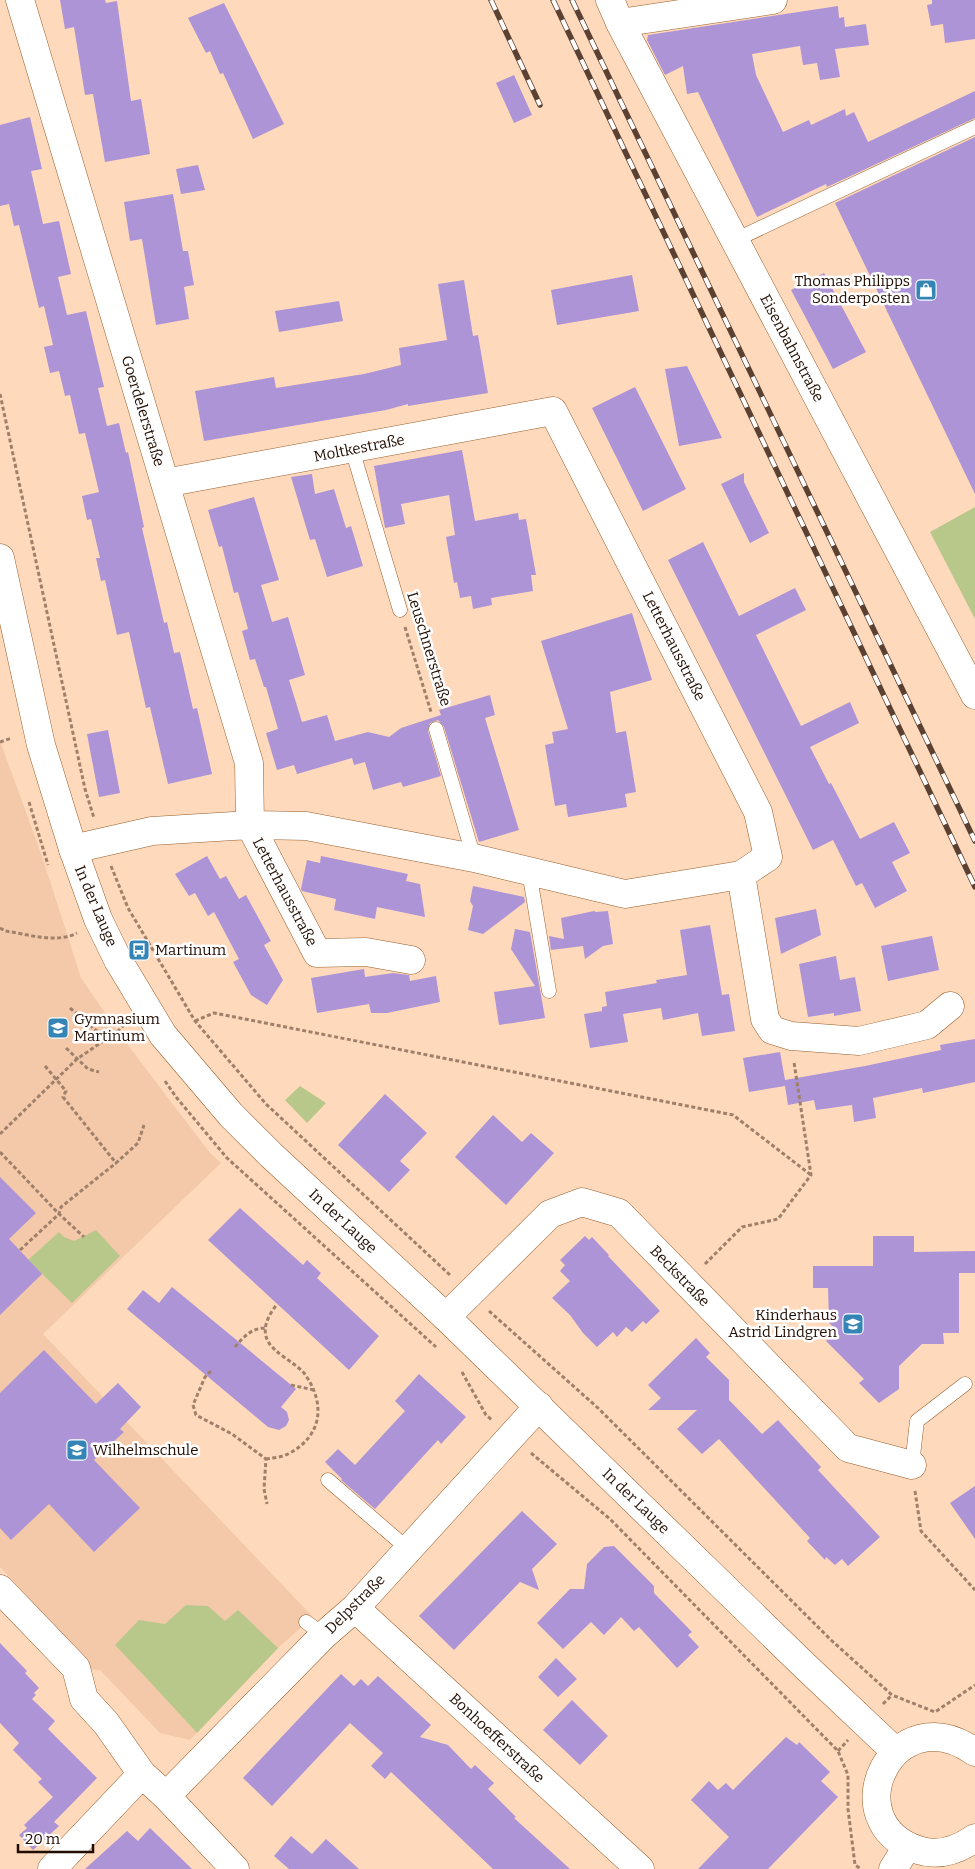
<svg xmlns="http://www.w3.org/2000/svg" width="975" height="1869" font-family="Bitter,serif">
<style>
.built{fill:#f3c9a9}
.green{fill:#b8c88b}
.building{fill:#ac94d7}
.lines{fill:none;stroke-linecap:round;stroke-linejoin:round}
.lane-casing{stroke:#975f2d;stroke-width:15}
.street-casing{stroke:#975f2d;stroke-width:29}
.secondary-casing{stroke:#975f2d;stroke-width:29}
.path{stroke:#9f806a;stroke-width:3;stroke-dasharray:4 2.5;stroke-linecap:butt}
.lane{stroke:#fff;stroke-width:14}
.street{stroke:#fff;stroke-width:28}
.secondary{stroke:#fff;stroke-width:28}
.rail-casing{stroke:#5b4131;stroke-width:5.5}
.rail{stroke:#fff;stroke-width:4;stroke-dasharray:11;stroke-linecap:butt}
.labels{text-anchor:middle;dominant-baseline:central;stroke-width:5;stroke-linejoin:round;paint-order:stroke}
.poi-label{font-size:15px;fill:#210c00;stroke:#fff;text-anchor:start}
.street-label{font-size:15px;fill:#210c00;stroke:#fff}
</style>
<rect width="100%" height="100%" fill="#ffd9bb"/>
<path class="built" d="M0 741 42 856 81 978 121 1036 210 1153 221 1163 43 1334 313 1617 278 1648 190 1740 160 1733 100 1670 76 1668 11 1600 22 1590 0 1567Z"/>
<path class="green" d="M975 507V619L930 532Z
M300 1086 326 1103 307 1123 285 1100Z
M96 1230 120 1256 72 1303 28 1260 59 1232 64 1237 74 1241Z
M186 1605 208 1606 225 1621 238 1610 278 1648 197 1733 151 1683 115 1645 139 1620 165 1624Z"/>
<path class="building" d="M60 0H105L106 3 117 1 131 101 141 99 150 154 105 162 93 94 85 95 74 27 65 29Z
M932 0H975V39L945 43 943 24 931 26 927 5 932 4Z
M224 3 284 124 253 139 223 73 220 74 210 51 206 53 188 18Z
M838 6 839 18 844 17 845 27 866 24 869 45 835 49 840 77 820 80 817 63 803 65 800 46 752 54 756 75 783 132 809 120 811 125 845 109 846 116 854 112 868 142 975 91V118L827 187 826 184 757 217 698 92 687 94 683 66 665 75 647 40 648 35Z
M514 75 532 115 514 123 496 83Z
M30 117 42 169 31 171 43 224 59 221 71 274 58 277 67 315 86 311 104 387 98 388 107 426 119 423 126 453 128 452 144 527 142 528 164 623 167 622 174 653 180 652 193 709 197 708 212 774 168 784 150 707 146 708 129 632 117 635 105 580 101 581 96 558H100L91 519 87 520 82 496 99 492 85 433 79 434 70 395 65 396 59 371 50 373 44 347 53 345 44 306 39 308 19 225 14 226 9 204 0 206V125Z
M975 137V494L835 203Z
M198 165 205 190 181 194 176 169Z
M173 194 183 251H188L194 285 184 287 189 319 156 325 142 239 130 241 124 202Z
M824 273 866 352 833 369 791 290Z
M632 275 639 311 557 325 551 290Z
M464 280 473 336 478 335 488 393 408 406V404L386 410 204 441 195 391 274 377 276 388 364 374 401 365 399 348 447 340 438 284Z
M339 301 343 321 279 332 275 311Z
M687 366 722 438 679 446 665 369Z
M635 387 686 489 643 511 592 408Z
M462 450 475 521 518 513 519 520 526 519 536 575H531L533 591 491 598 492 605 473 609 471 596 460 598 457 582 454 583 446 537 455 535 449 495 401 504 405 524 385 528 374 466Z
M744 473V482L769 533 750 543 721 484Z
M312 474 315 494 334 489 346 528 351 526 363 566 327 577 315 539 310 540 291 477Z
M254 497 279 580 261 585 272 622 288 617 305 675 289 680 302 722 327 715 335 741 368 732 389 737 401 728 441 715 439 710 490 695 495 715 485 718 519 830 479 842 444 727 438 720 430 723 428 731 441 776 403 787 401 782 373 790 365 762 354 765 352 758 297 774 294 765 277 770 266 733 278 729 266 687H264L255 659 250 660 242 631 248 629 238 592 234 593 222 546 219 547 208 510Z
M703 542 739 616 795 588 806 610 756 635 801 726 850 702 859 723 810 747 829 784 831 783 860 839 894 822 910 853 892 862 907 891 875 908 862 883 856 886 833 840 813 850 668 560Z
M632 613 652 680 610 692 616 733 626 731 636 792 625 794 627 807 568 817 566 804 555 806 545 745 554 743 552 732 568 729 541 641Z
M108 730 120 793 99 797 87 734Z
M207 856 220 879 226 876 239 899 246 895 271 941 264 945 283 980 267 1005 251 995 233 962 239 959 214 912 208 916 195 893 189 896 175 874Z
M321 856 408 874 406 881 420 884 425 917 377 907 375 919 334 910 336 899 302 891 301 889 307 860 320 863Z
M473 886 524 897 525 902 483 934 468 930 473 906 470 901Z
M816 909 821 935 781 954 775 918Z
M594 911 596 912 608 911 613 944 603 946 585 959 583 946 551 950 549 936 564 939 561 918Z
M710 925 722 995 729 994 735 1031 702 1036 698 1013 663 1020 661 1008 623 1014 628 1042 590 1048 584 1014 602 1011V1007L607 1006 605 992 657 983 656 980 687 975 680 930Z
M515 929 530 932 545 1018 499 1025 494 992 535 986 511 949Z
M932 936 939 970 888 981 881 946Z
M836 956 840 980 855 977 861 1011 834 1016V1013L808 1017 799 964Z
M364 969 365 977 393 973 409 975 410 981 436 976 440 1002 387 1013H371L369 1004 317 1013 311 978Z
M975 1039V1082L923 1093 922 1088 873 1098 876 1118 854 1122 852 1105 816 1110 814 1100 788 1105 785 1086 749 1092 743 1058 780 1052 785 1080 865 1066 941 1050 940 1045Z
M385 1094 427 1133 400 1161 410 1170 389 1192 338 1145Z
M493 1115 522 1142 531 1133 554 1153 506 1205 455 1157Z
M0 1177 36 1213 9 1239 42 1274 0 1315Z
M240 1208 303 1265 307 1260 321 1273 317 1278 379 1336 349 1370 208 1240Z
M585 1236 589 1240 592 1237 609 1255 608 1256 660 1311 646 1324 643 1321 632 1332 626 1327 617 1337 613 1332 597 1347 583 1333 570 1315 552 1298 570 1281 560 1271 565 1265 560 1260Z
M873 1236H914V1252L975 1251V1273H959V1333H943L944 1344H922L899 1366V1389L879 1403 859 1383 864 1379 826 1341 837 1330 829 1323 828 1288H813V1266H873Z
M172 1287 296 1389 281 1407 287 1412 289 1420 286 1426 279 1430 268 1427 127 1309 143 1290 159 1303Z
M696 1338 710 1353 706 1357 729 1380V1400L762 1434 778 1420 821 1467 818 1470 880 1537 848 1566 842 1559 835 1565 826 1557 825 1560 807 1541 810 1538 719 1439 702 1454 677 1429 697 1410H648L661 1398 648 1385Z
M44 1350 96 1404 118 1383 141 1407 120 1429 124 1432 94 1460 140 1508 94 1552 49 1504 11 1540 0 1528V1393Z
M419 1374 466 1417 441 1444 438 1440 375 1509 341 1480 342 1479 325 1462 338 1449 355 1465 405 1411 395 1401Z
M975 1486V1539L950 1503Z
M522 1511 557 1544 532 1569 539 1590 520 1582 454 1650 419 1616Z
M614 1546 654 1586V1593L692 1632 688 1635 699 1647 677 1668 639 1627 634 1631 621 1617 604 1635 591 1622 563 1649 537 1623 570 1589H584L587 1564 604 1547Z
M0 1643 27 1671 25 1673 39 1688 34 1693 36 1695 32 1699 55 1721 48 1729 97 1778 54 1822 59 1826 33 1850 19 1835 27 1828 24 1825 53 1797 38 1782 42 1779 13 1750 19 1743 0 1723Z
M556 1658 577 1679 558 1697 538 1677Z
M341 1674 354 1686 361 1679 368 1686 378 1676 431 1725 420 1737 448 1745 471 1769 475 1765 494 1783 488 1789 516 1817 514 1818 570 1869H493L391 1772 385 1779 371 1766 383 1753 350 1723 272 1806 243 1778Z
M572 1700 608 1736 580 1765 543 1730Z
M786 1737 797 1745 799 1742 830 1772 821 1781 838 1797 768 1869H698L729 1837 691 1800 709 1781 718 1790 726 1783 733 1790Z
M150 1828 192 1869H85L127 1831 138 1841Z
M291 1836 312 1854 326 1839 359 1869H289L274 1856Z"/>
<g class="lines">
<g class="lane-casing">
<path id="lane" d="M735 240 975 127
M352 449 400 610
M436 729 474 858
M529 871 549 991
M912 1465 917 1421 965 1384
M328 1480 408 1549
M306 1622 324 1635"/>
</g>
<g class="street-casing">
<path id="street" d="M20 0 249 763 250 825 317 953 366 952 411 960
M610 0 620 23 975 695
M620 23 773 0
M73 849 152 831 250 825 306 826 474 858 625 894 741 875 768 857 758 812 553 411 165 483
M741 875 765 1019 772 1030 791 1036 859 1041 927 1025 950 1006
M446 1317 550 1214 582 1202 619 1213 848 1448 912 1465
M0 1589 76 1668 84 1699 106 1723 142 1774 166 1796 235 1869
M355 1608 640 1869
M166 1796 324 1635 355 1608 539 1406
M52 1869 142 1774"/>
</g>
<g class="secondary-casing">
<path id="secondary" d="M0 558 41 745 73 849 98 919 118 960 163 1035 231 1115 271 1155 446 1317 805 1666 896 1752
M975 1752C894 1694 832 1821 918 1850 939 1857 958 1850 975 1838
M893 1869 907 1847"/>
</g>
<path class="path" d="M0 394 85 789 94 818
M405 627 431 712
M0 742 12 738
M29 802 48 865
M111 866 128 908 195 1021 266 1104 451 1276
M0 928 5 931C27 934 56 944 77 933
M70 1008 106 1039
M195 1021 214 1013 733 1115 811 1175
M66 1048 88 1069 99 1072
M45 1066 66 1091 63 1097 116 1163 138 1143 144 1125
M165 1081 176 1097 227 1158 436 1347
M0 1134 77 1059 118 1031 126 1023
M0 1152 59 1214 84 1237
M20 1250 59 1214 61 1207 116 1163
M705 1264 742 1227 778 1219 811 1175 794 1062
M489 1311 598 1408 831 1640 892 1695 935 1712 975 1685
M235 1347C243 1337 252 1328 265 1328
M211 1371 205 1377 193 1405 196 1415 232 1434 266 1459 264 1489 267 1504
M462 1372 486 1415 492 1420
M291 1385 314 1390
M531 1453 610 1519 838 1751 848 1775V1809L855 1865 861 1869
M266 1459C273 1458 282 1457 288 1454 323 1436 326 1403 304 1373 295 1363 275 1353 269 1343 260 1329 269 1315 277 1304
M915 1491 921 1531 975 1590
M883 1704 892 1695
M838 1751 848 1740"/>
<use href="#lane" class="lane"/>
<use href="#street" class="street"/>
<use href="#secondary" class="secondary"/>
<g class="rail-casing">
<path id="rail" d="M491 0 540 105
M553 0 975 887
M572 0 975 841"/>
</g>
<use href="#rail" class="rail"/>
</g>
<defs>
<g id="shop-square" transform="scale(1.125)"><rect x="-9" y="-9" width="18" height="18" rx="4" fill="#3484b5" stroke="#fff"/><path d="M-5-2.5h2.3a2.7 3.5 0 0 1 5.4 0H5L5.5 6h-11ZM-1.5-2.5h3a1.5 2.3 0 0 0-3 0Z" fill="#fff"/></g>
<g id="bus-square" transform="scale(1.125)"><rect x="-9" y="-9" width="18" height="18" rx="4" fill="#3484b5" stroke="#fff"/><path d="M-5-6H5V4H4V6H2V4H-2V6H-4V4H-5ZM-3.5-4V0h7V-4ZM-3.5 1.2v1.5H-2V1.2ZM2 1.2v1.5H3.5V1.2Z" fill="#fff"/></g>
<g id="school-square" transform="scale(1.125)"><rect x="-9" y="-9" width="18" height="18" rx="4" fill="#3484b5" stroke="#fff"/><path d="M0-5L7-2L0 1L-7-2ZM-4 1L0 2.5L4 1V4Q0 6-4 4Z" fill="#fff"/></g>
</defs>
<g fill-rule="evenodd">
<use href="#shop-square" x="926" y="290"/>
<use href="#bus-square" x="139" y="950"/>
<use href="#school-square" x="58" y="1028"/>
<use href="#school-square" x="853" y="1324"/>
<use href="#school-square" x="77" y="1450"/>
</g>
<g class="labels">
<g class="poi-label">
<text x="910" y="281" text-anchor="end">Thomas Philipps<tspan x="910" dy="17">Sonderposten</tspan></text>
<text x="155" y="950">Martinum</text>
<text x="74" y="1019">Gymnasium<tspan x="74" dy="17">Martinum</tspan></text>
<text x="837" y="1315" text-anchor="end">Kinderhaus<tspan x="837" dy="17">Astrid Lindgren</tspan></text>
<text x="93" y="1450">Wilhelmschule</text>
</g>
<g class="street-label">
<text transform="translate(792 348) rotate(62)">Eisenbahnstraße</text>
<text transform="translate(143 411) rotate(73)">Goerdelerstraße</text>
<text transform="translate(359 448) rotate(-11)">Moltkestraße</text>
<text transform="translate(674 646) rotate(63)">Letterhausstraße</text>
<text transform="translate(429 649) rotate(73)">Leuschnerstraße</text>
<text transform="translate(285 892) rotate(62)">Letterhausstraße</text>
<text transform="translate(96 906) rotate(67)">In der Lauge</text>
<text transform="translate(343 1221) rotate(43)">In der Lauge</text>
<text transform="translate(680 1276) rotate(46)">Beckstraße</text>
<text transform="translate(636 1501) rotate(44)">In der Lauge</text>
<text transform="translate(355 1604) rotate(-45)">Delpstraße</text>
<text transform="translate(497 1738) rotate(43)">Bonhoefferstraße</text>
</g>
</g>
<path d="M18 1844v8h75v-8" fill="none" stroke="#210c00" stroke-width="2.5"/>
<text x="25" y="1844" font-size="15" fill="#210c00" stroke="#ffffff" stroke-width="4" paint-order="stroke">20 m</text>
</svg>
